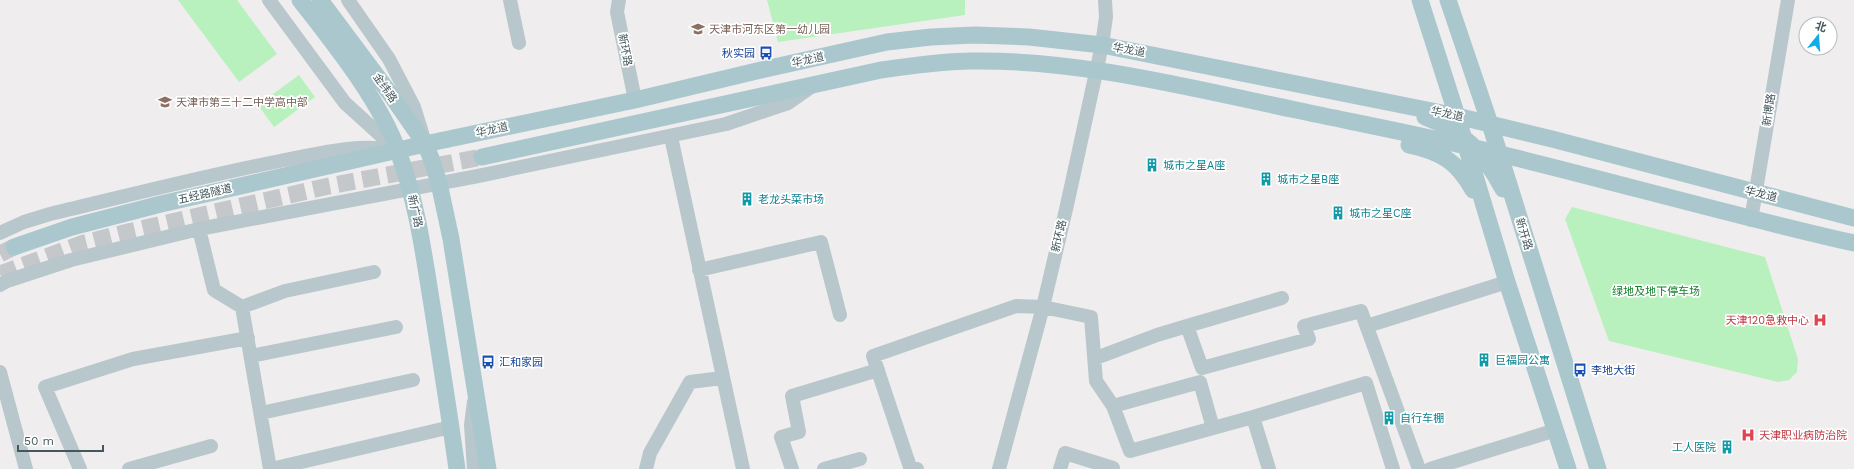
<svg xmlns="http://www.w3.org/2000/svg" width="1854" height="469" font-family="'Work Sans','Noto Sans SC',sans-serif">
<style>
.green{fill:#b8f1be}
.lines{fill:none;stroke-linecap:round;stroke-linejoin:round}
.major-tunnel{stroke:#c5c8ca;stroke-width:17;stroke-dasharray:17 8;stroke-linecap:butt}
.minor{stroke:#b8c7cc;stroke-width:14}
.major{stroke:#abc7ce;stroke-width:17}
.labels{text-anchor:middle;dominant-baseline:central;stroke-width:3.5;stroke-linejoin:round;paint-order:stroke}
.education-label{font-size:11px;fill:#785e54;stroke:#fff;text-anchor:start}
.street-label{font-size:11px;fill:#44575c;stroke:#fff}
.transit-label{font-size:11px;fill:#164399;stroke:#fff;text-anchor:start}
.culture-label{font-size:11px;fill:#0d838f;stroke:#fff;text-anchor:start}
.park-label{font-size:11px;fill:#118129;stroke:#fff}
.health-label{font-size:11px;fill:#be3a42;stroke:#fff;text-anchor:end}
</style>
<rect width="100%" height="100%" fill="#f0edee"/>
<path class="green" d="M178 0H237L277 54 239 82Z
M767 0H965V15L778 42Z
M299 75 315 97 274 127 258 105Z
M1572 207 1765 257 1798 359 1797 372 1789 380 1778 382 1609 341 1565 219Z"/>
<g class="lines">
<path class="major-tunnel" d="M0 254 14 247
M0 274 84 243 128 232 329 186 482 157"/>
<path class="minor" d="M269 0 345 103 398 151
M348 0 389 59 414 107 423 136
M510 0 519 43
M619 0 617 12 635 100
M671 137 743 469
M1751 220 1788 0
M199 229 214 290 242 307 270 469
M0 233 24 222 50 214C126 196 203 176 280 161 318 154 356 143 394 150
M699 270 821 242 840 315
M0 285 7 281 71 260 199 229 478 176 726 124 788 103 811 87
M242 307 285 291 374 272
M1187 326 1282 298
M1367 326 1507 282
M251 356 396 327
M1096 358 1157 335 1187 326 1202 368 1309 339 1304 326 1361 311 1419 469
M0 372 26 469
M1113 406 1200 382 1213 428
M261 413 413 380
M1253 417 1366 383 1393 469
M80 469 45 387 133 359 248 338
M129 469 211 446
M271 469 451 427
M474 469 471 425 474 402
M646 469 650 453 690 382 722 378
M792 469 781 437 799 432 792 396 878 370
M824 469 860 459
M917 469 910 467 873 356 1016 306 1043 307 1091 317 1096 381 1113 406 1130 451 1253 417 1269 469
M999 469 1043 307 1067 205 1102 45 1106 17 1105 0
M1060 469 1065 453 1113 468
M1430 469 1556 430"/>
<path class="major" d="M300 0C334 44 379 99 398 151 416 199 423 249 431 299 440 356 449 412 457 469
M320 0 391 95 425 144 431 158 439 183 451 239 488 469
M1420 0 1457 116 1507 282 1568 469
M1448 0 1490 124 1598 469
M1425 117C1464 131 1484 153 1503 189
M1409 145C1441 152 1457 161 1473 190
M482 157 881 70C911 66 941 61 971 61 1078 59 1191 88 1296 110 1362 124 1430 137 1496 153 1616 182 1734 216 1854 243
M14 247 72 227 161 204 425 144 635 100 761 70 887 42 931 37 975 35 1029 37 1102 45 1457 116 1552 139 1854 218"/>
</g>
<defs>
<g id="school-bare" transform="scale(1.08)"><path d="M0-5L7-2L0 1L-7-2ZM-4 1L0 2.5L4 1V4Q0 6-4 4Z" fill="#8d6e63" stroke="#fff" stroke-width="2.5" paint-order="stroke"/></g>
<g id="bus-bare" transform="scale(1.08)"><path d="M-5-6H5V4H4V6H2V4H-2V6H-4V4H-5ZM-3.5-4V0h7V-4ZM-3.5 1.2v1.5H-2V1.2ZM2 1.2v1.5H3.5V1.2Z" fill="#1a4fb4" stroke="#fff" stroke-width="2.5" paint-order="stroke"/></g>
<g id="building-bare" transform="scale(1.08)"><path d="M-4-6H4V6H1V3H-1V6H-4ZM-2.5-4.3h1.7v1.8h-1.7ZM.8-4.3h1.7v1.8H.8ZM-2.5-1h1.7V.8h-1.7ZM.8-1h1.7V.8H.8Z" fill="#0f9aa8" stroke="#fff" stroke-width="2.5" paint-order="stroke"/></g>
<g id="hospital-bare" transform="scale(1.08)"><path d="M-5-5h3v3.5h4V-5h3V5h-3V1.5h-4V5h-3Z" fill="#e0444e" stroke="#fff" stroke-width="2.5" paint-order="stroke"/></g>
</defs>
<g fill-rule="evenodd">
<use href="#school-bare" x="698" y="29"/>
<use href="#bus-bare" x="766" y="53"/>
<use href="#school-bare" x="165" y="102"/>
<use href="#building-bare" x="1152" y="165"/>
<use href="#building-bare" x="1266" y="179"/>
<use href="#building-bare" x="747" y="199"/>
<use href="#building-bare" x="1338" y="213"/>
<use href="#hospital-bare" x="1820" y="320"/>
<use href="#building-bare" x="1484" y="360"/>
<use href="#bus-bare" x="488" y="362"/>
<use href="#bus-bare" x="1580" y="370"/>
<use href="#building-bare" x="1389" y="418"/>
<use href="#hospital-bare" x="1748" y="435"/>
<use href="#building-bare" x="1727" y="447"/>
</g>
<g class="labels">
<g class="education-label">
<text x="709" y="29">天津市河东区第一幼儿园</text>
<text x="176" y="102">天津市第三十二中学高中部</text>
</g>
<g class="street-label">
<text transform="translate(625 50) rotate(79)">新环路</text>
<text transform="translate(1129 50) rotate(10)">华龙道</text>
<text transform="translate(808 60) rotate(-12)">华龙道</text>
<text transform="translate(385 88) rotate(55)">金纬路</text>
<text transform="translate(1769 110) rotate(-81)">新博路</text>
<text transform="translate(1447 114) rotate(12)">华龙道</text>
<text transform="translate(492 130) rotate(-12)">华龙道</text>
<text transform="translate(205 194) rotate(-13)">五经路隧道</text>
<text transform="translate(1761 194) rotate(14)">华龙道</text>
<text transform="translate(415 211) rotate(77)">新广路</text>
<text transform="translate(1524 234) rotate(73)">新开路</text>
<text transform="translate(1059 236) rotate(-77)">新环路</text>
</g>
<g class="transit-label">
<text x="755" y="53" text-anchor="end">秋实园</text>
<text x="499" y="362">汇和家园</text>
<text x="1591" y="370">李地大街</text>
</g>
<g class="culture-label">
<text x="1163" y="165">城市之星A座</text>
<text x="1277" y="179">城市之星B座</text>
<text x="758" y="199">老龙头菜市场</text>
<text x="1349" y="213">城市之星C座</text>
<text x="1495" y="360">巨福园公寓</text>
<text x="1400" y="418">自行车棚</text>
<text x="1716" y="447" text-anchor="end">工人医院</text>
</g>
<g class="park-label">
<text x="1656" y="291">绿地及地下停车场</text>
</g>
<g class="health-label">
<text x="1809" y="320">天津120急救中心</text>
<text x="1759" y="435" text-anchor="start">天津职业病防治院</text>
</g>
</g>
<g transform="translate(1818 36) rotate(17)"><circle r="19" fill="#ffffff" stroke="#b4bcbe"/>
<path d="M0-3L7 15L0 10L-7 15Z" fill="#0face8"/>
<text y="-6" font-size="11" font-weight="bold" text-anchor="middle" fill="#44575c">北</text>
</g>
<path d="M18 445v6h85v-6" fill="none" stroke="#44575c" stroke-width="2"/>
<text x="24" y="445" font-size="12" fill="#44575c" stroke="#ffffff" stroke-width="3" paint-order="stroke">50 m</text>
</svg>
